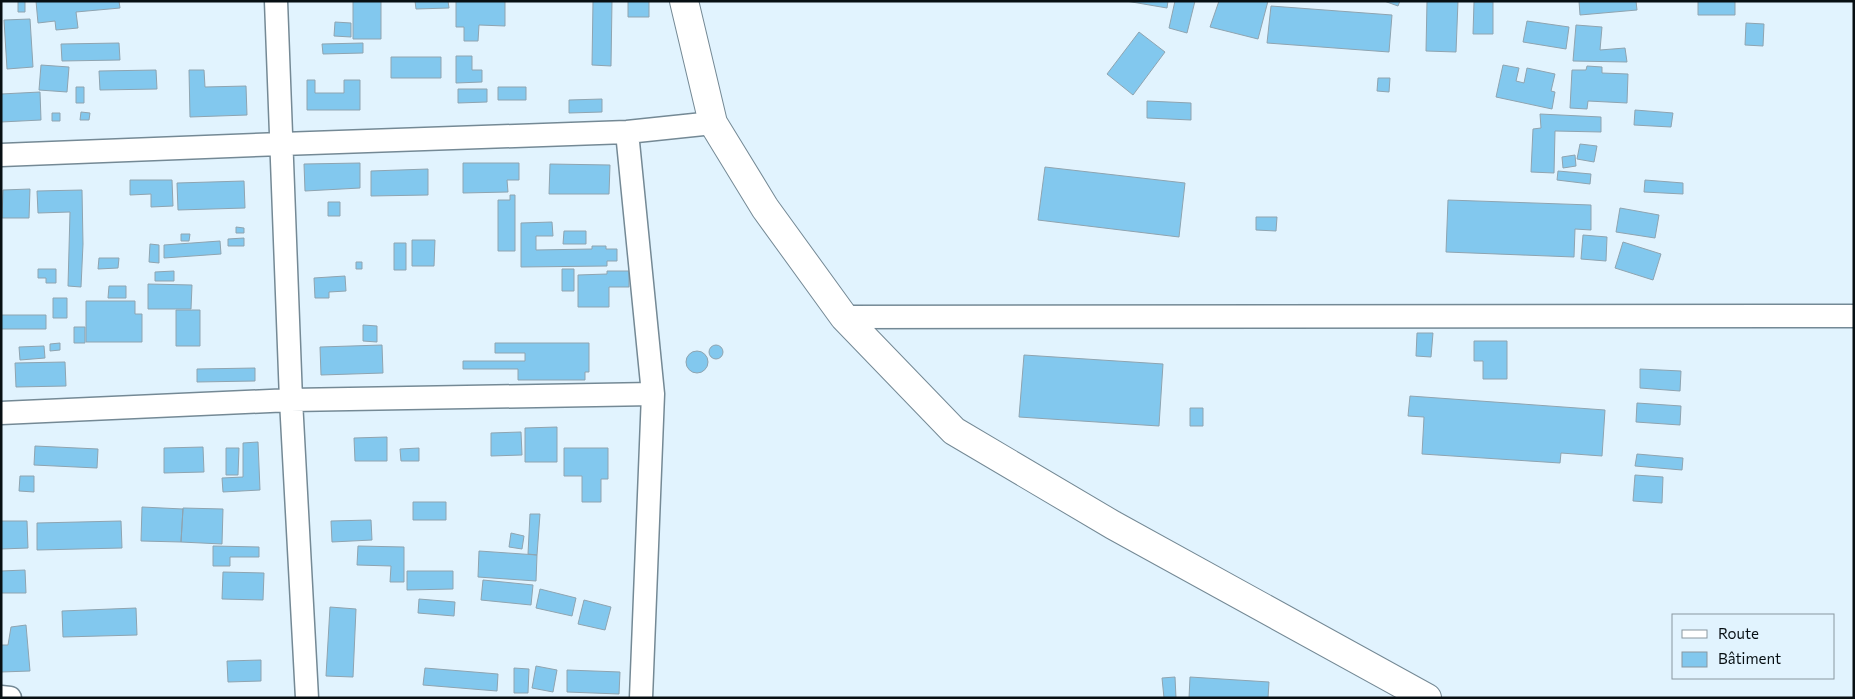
<svg xmlns="http://www.w3.org/2000/svg" width="1855" height="699" font-family="Commissioner,sans-serif">
<style>
.building{fill:#82c8ee;stroke:#8fa4b0}
.lines{fill:none;stroke-linecap:round;stroke-linejoin:round}
.street-casing{stroke:#748995;stroke-width:25}
.primary-casing{stroke:#748995;stroke-width:30}
.street{stroke:#fff;stroke-width:22}
.primary{stroke:#fff;stroke-width:28}
</style>
<rect width="100%" height="100%" fill="#e1f3fe"/>
<path class="building" d="M18 1H25V12H18Z
M36 1H119L120 8 76 12 78 28 56 30 55 21 38 23Z
M353 1H381V39H353Z
M415 1H448L449 8 416 9Z
M456 1H505V26L479 25 478 41H464V27H456Z
M593 1H612L611 66 592 65Z
M628 1H649V17H628Z
M1126 1H1168L1167 8Z
M1175 1H1195L1187 33 1169 28Z
M1219 1H1268L1258 39 1210 27Z
M1384 1H1400L1398 6Z
M1427 1H1458L1456 52 1426 51Z
M1579 1H1636L1637 10 1580 15Z
M1698 1H1735V15H1698Z
M1474 2H1493V34H1473Z
M1271 6 1392 15 1389 52 1267 43Z
M30 19 33 67 7 69 4 20Z
M1527 21 1569 27 1566 49 1523 42Z
M335 22 351 23V37L334 36Z
M1746 23 1764 24 1763 46 1745 45Z
M1576 25 1602 27 1600 50 1625 48 1627 62 1573 61Z
M1139 32 1165 52 1133 95 1107 74Z
M119 43 120 60 62 61 61 44Z
M363 43V53L323 54 322 44Z
M456 56H472V70H482V82L456 83Z
M391 57H441V78H391Z
M41 65 69 67 67 92 39 90Z
M1503 65 1519 68 1516 81 1524 83 1527 68 1555 74 1551 91 1555 92 1552 109 1496 97Z
M1587 66 1602 67V73L1628 74 1627 103 1588 101 1587 109 1570 108 1572 70H1586Z
M156 70 157 89 100 90 99 71Z
M189 70H204L205 87 246 86 247 115 190 117Z
M1378 78H1390L1389 92 1377 91Z
M307 80H315V93H344V80H360V110H307Z
M76 87H84V103H76Z
M498 87H526V100H498Z
M458 89H487V102L458 103Z
M40 92 41 120 1 122V94Z
M602 99V112L569 113V100Z
M1147 101 1191 103V120L1147 118Z
M1635 110 1673 113 1671 127 1634 125Z
M81 112 90 113 89 120H80Z
M52 113H60V121H52Z
M1540 114 1601 117V132L1555 131 1554 173 1531 172 1533 129 1541 128Z
M1580 144 1597 146 1594 162 1577 159Z
M1575 155 1576 166 1563 168 1562 157Z
M360 163V188L305 191 304 164Z
M463 163H519V180H507L508 192 463 193Z
M550 164 610 165 609 194H549Z
M1045 167 1185 183 1179 237 1038 220Z
M428 169V195L371 196V171Z
M1558 171 1591 174 1590 184 1557 180Z
M130 180H172L173 206 151 207V194L130 195Z
M1645 180 1683 183V194L1644 192Z
M244 181 245 208 178 210 177 183Z
M30 189 29 218H2L3 190Z
M82 190 83 244 81 287 68 286 70 212 38 213 37 191Z
M510 195H515V251H498V200H510Z
M1448 200 1591 205V230L1575 229 1574 257 1446 252Z
M328 202H340V216H328Z
M1620 208 1659 215 1655 238 1616 232Z
M1256 217H1277L1276 231 1256 230Z
M552 222 553 236H536V250L592 249V246H606V249H617V261H607V266L521 267V223Z
M236 227 244 228V233H236Z
M564 231H586V244H563Z
M181 234H190L189 241H181Z
M1583 235 1607 237 1606 261 1581 259Z
M244 238V246H228V239Z
M412 240H435L434 266H412Z
M220 241 221 254 164 258V245Z
M1623 242 1661 254 1653 280 1615 268Z
M394 243H406V270H394Z
M150 244 159 245V263L149 262Z
M99 258H119L118 268 98 269Z
M356 262H362V269H356Z
M38 269H56V283H46V278H38Z
M562 269H574V291H562Z
M174 271V281H155V272Z
M607 271H629V287H609V307H578V275L607 274Z
M345 276 346 291 329 292V298H315L314 278Z
M148 284 192 285 191 309H148Z
M109 286H126V298H108Z
M53 298H67V318H53Z
M86 301H135V314H142V342H86Z
M176 310H200V346H176Z
M1 315H46V329H1Z
M363 325 377 326V342L363 341Z
M74 327H85V343H74Z
M1417 333H1433L1431 357 1416 356Z
M1474 341H1507V379H1483V361H1474Z
M60 343V350L50 351V344Z
M495 343H589V372H585V380H518V369H463V361H525V353H495Z
M709 352a7 7 0 1 1 14 0a7 7 0 1 1-14 0Z
M382 345 383 373 321 375 320 347Z
M44 346 45 358 20 360 19 347Z
M686 362a11 11 0 1 1 22 0a11 11 0 1 1-22 0Z
M1024 355 1163 364 1159 426 1019 417Z
M65 362 66 386 16 387 15 363Z
M255 368V381L197 382V369Z
M1640 369 1681 371 1680 391 1640 388Z
M1410 396 1605 410 1602 456 1561 453 1560 463 1422 454 1424 417 1408 416Z
M1637 403 1681 406 1680 425 1636 422Z
M1190 408H1203V426H1190Z
M557 427V462H525V428Z
M521 432 522 455 491 456V433Z
M387 437V461H355L354 438Z
M258 442 260 490 223 492 222 478 243 477V443Z
M35 446 98 449 97 468 34 465Z
M203 447 204 472 164 473V448Z
M226 448H239L238 475H226Z
M419 448V461H401L400 449Z
M564 448H608V479H601V502H582V476H564Z
M1637 454 1683 458 1682 470 1635 466Z
M1635 475 1663 477 1662 503 1633 501Z
M20 476H34V492L19 491Z
M413 502H446V520H413Z
M142 507 183 509 181 542 141 541Z
M183 508 223 509 222 544 181 542Z
M530 514H540L537 555 528 554Z
M371 520 372 540 332 542 331 521Z
M1 521H27L28 548 1 549Z
M121 521 122 548 37 550V523Z
M511 533 524 536 522 549 509 547Z
M213 546 259 547V557H230V566H213Z
M358 546 404 547V582H390L391 566 357 565Z
M479 551 537 555 536 581 478 577Z
M25 570 26 593H1V571Z
M407 571H453V589L407 590Z
M223 572 264 573 263 600 222 599Z
M483 580 533 585 531 605 481 600Z
M540 589 576 598 572 616 536 608Z
M419 599 455 602 454 616 418 613Z
M584 600 611 607 605 630 578 624Z
M330 607 356 609 353 677 326 676Z
M136 608 137 635 63 637 62 611Z
M26 625 30 671 1 672V645H8L11 627Z
M261 660V681L228 682 227 661Z
M536 666 557 670 553 692 532 688Z
M425 668 498 674 497 691 423 685Z
M514 668 529 669 528 693H514Z
M567 670 620 672 619 694 567 692Z
M1175 677 1176 698H1164L1162 678Z
M1190 677 1269 682 1268 698H1189Z"/>
<g class="lines">
<g class="street-casing">
<path id="street" d="M276 1 291 400 307 698
M627 132 653 394 641 698
M1 155 282 144 627 132 713 123
M844 317 1854 316
M1 413 291 400 653 394
M1 697 10 698"/>
</g>
<g class="primary-casing">
<path id="primary" d="M684 1 713 123 765 208 844 317 954 431 1113 525 1427 698"/>
</g>
<use href="#street" class="street"/>
<use href="#primary" class="primary"/>
</g>
<rect width="1855" height="699" fill="none" stroke="#070f13" stroke-width="5"/>
<rect x="1672" y="614" width="162" height="65" fill="#e1f3fe" stroke="#8a98a0"/>
<rect x="1682" y="630" width="25" height="8" fill="#ffffff" stroke="#8a98a0"/>
<text x="1718" y="639" font-size="15" fill="#070f13">Route</text>
<rect x="1682" y="652" width="25" height="15" fill="#82c8ee" stroke="#8a98a0"/>
<text x="1718" y="664" font-size="15" fill="#070f13">Bâtiment</text>
</svg>
